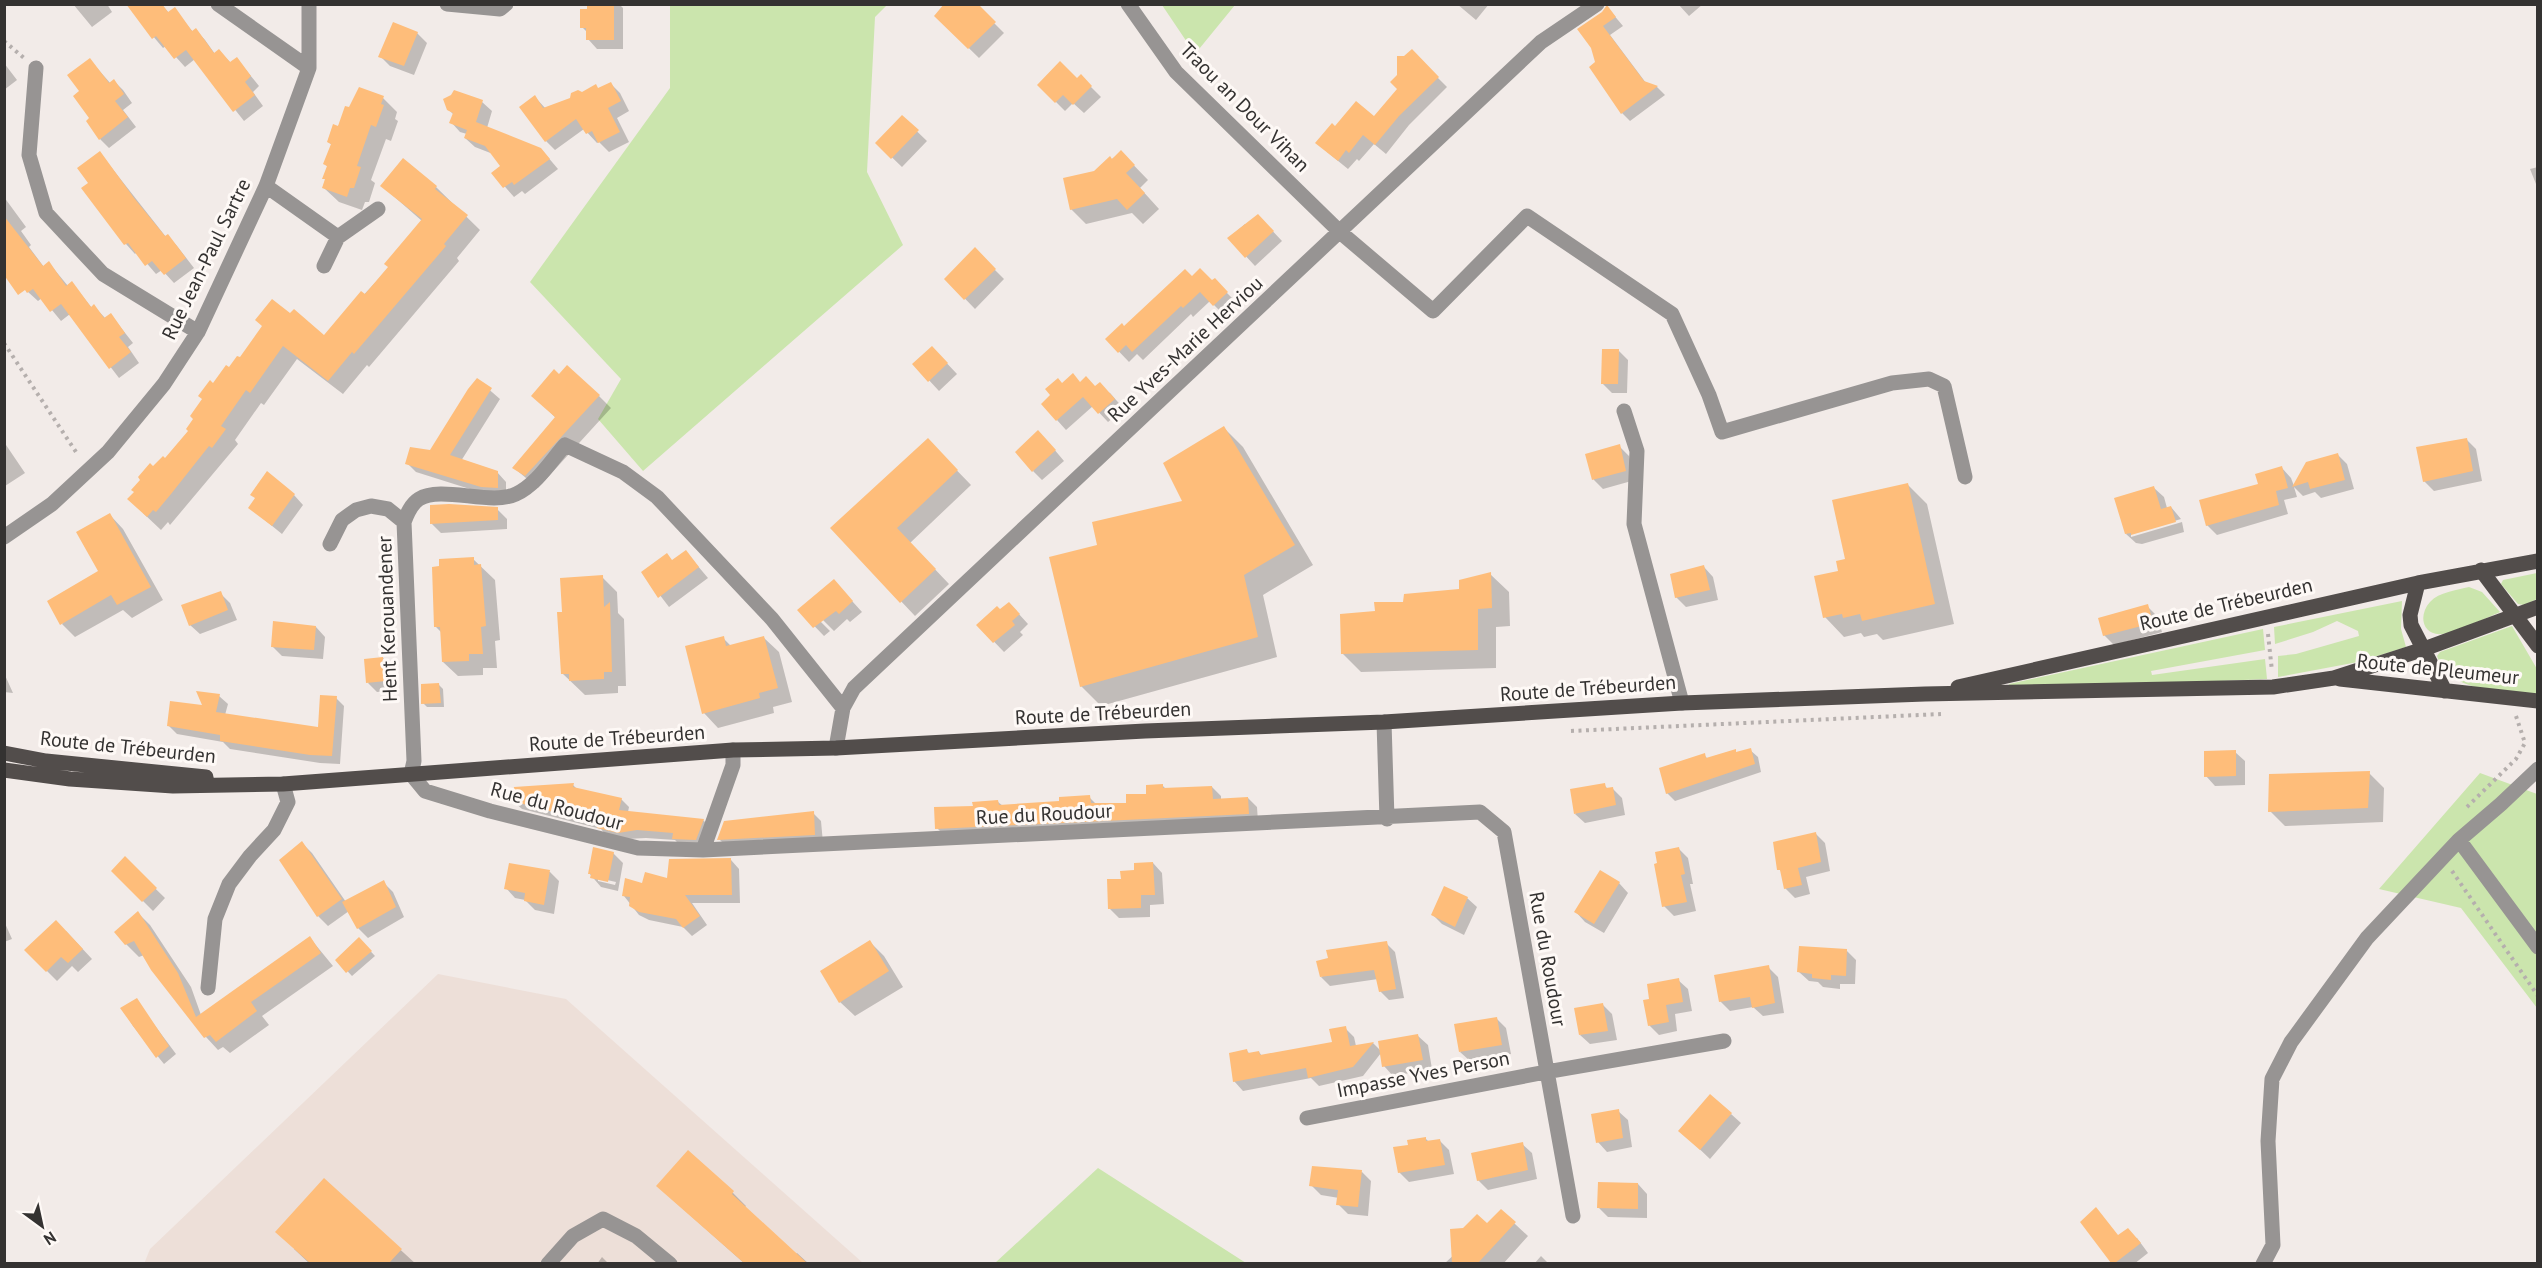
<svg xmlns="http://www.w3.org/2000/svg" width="2542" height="1268" font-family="'PT Sans',sans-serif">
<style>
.built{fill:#eddfd8}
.green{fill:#cbe5ad}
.shadow{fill:#0003;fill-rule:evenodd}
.building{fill:#febd7a}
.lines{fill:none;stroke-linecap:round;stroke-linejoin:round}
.path{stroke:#b5afad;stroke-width:4;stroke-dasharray:3 4.5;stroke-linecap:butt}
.minor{stroke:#979493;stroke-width:15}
.major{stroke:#524d4b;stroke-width:15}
.labels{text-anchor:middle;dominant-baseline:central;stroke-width:6;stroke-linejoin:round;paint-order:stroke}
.street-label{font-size:20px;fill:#343231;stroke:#fef9f6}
</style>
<rect width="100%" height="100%" fill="#f2ebe8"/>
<path class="built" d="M438 974 566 999 863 1263 144 1264 150 1249Z"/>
<path class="green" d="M670 5H887L875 17 867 172 903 245 643 471 598 419 621 379 530 282 670 88Z
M1162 5H1235L1195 54Z
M2537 573V599L2524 605 2518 604 2501 584 2503 580Z
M2469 587 2482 592 2500 612C2484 619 2459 632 2442 634 2422 636 2418 615 2430 602 2439 592 2457 590 2469 587Z
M2402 601 2401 629 2406 647 2358 662 2278 677V656L2296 654 2359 636 2358 631 2337 621 2313 632 2275 644 2274 627Z
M2512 626 2537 669V696C2505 691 2451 694 2437 656L2440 652Z
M2263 629 2265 650 2151 671 2152 675 2265 659 2267 679 2010 690 2009 684Z
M2480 773 2537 794V1008L2461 908 2379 889Z
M1098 1168 1246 1263H995Z"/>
<path class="shadow" d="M73 4H107L112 12 92 27Z
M161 4 169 13 174 9 193 32 196 30 205 40 215 54 219 51 231 63 237 59 259 86 253 92 263 106 244 121 195 59 185 67 166 46 163 48 136 16Z
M588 4H619L623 8V49H597L588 39V33L582 27 588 11Z
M975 4 1004 33 979 58 936 16Z
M1457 4H1489L1476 20Z
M1678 4H1703L1689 16Z
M1607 7 1623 26 1610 35 1646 83 1657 87 1665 95 1630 121 1622 113 1597 63 1604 13Z
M417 33 427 43 414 75 390 66 380 56Z
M1411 51 1447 87 1409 125 1386 154 1374 144 1359 161 1357 159 1348 169 1327 152 1335 128 1375 118 1398 89V75L1404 58Z
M90 60 111 84 114 81 123 90 132 103 123 110 136 127 109 148 100 139 81 91Z
M4 63 17 80 4 90Z
M1081 77 1101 97 1084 113 1073 103 1065 111 1039 85 1077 80Z
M611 84 620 93 629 111 617 118 629 142 609 152 599 142 597 143 584 129 555 150 546 141 535 97 546 109Z
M383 98 397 112 395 119 398 121 391 141 386 139 371 180 375 183 369 202H365L362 210 339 202 324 188 326 181 324 178 328 167 325 164 332 145 328 142 349 109Z
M482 102 492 111 487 128 541 149 558 169 525 194 522 191 514 197 493 173 502 167 493 154 475 147 465 138 467 134 460 132 451 122 454 115 449 110Z
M902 117 927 141 902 167 877 143Z
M1121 152 1148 180 1140 188 1159 209 1143 224 1132 213 1086 224 1071 209 1095 172Z
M100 153 166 237 168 236 177 246 194 268 174 283 162 270 156 274 137 252 135 254 126 244 83 188 90 183Z
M403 160 436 187 480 230 457 258 459 261 369 367 367 365 343 394 297 359 264 405 261 403 235 440 238 444 170 525 168 522 161 530 143 513 153 468 165 460 189 431 214 385 240 359 264 327 324 337 389 268 422 221 382 186Z
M2538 167V189L2530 169Z
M4 197 26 227 21 231 31 245 29 247 44 267 49 263 68 286 72 283 92 308 94 306 106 319 111 315 133 343 128 347 139 363 119 378 70 314 61 321 42 298 38 301 28 292 4 255Z
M1245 224 1247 226H1268L1282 241 1255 266 1229 238Z
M975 250 1004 279 975 309 946 279Z
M1214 280 1236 302 1223 314 1210 301 1193 317 1191 314 1143 360 1137 354 1129 362 1107 339Z
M1619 351 1628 360 1627 393H1612L1602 383Z
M941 357 957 374 939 391 914 364Z
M559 376 599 396 611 408 538 488 514 468 556 418 533 396Z
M478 380 500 399 461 461 497 472 506 482V496H492L416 472 407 463 431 452Z
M1081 383 1110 393 1124 409 1108 422 1093 406 1066 430 1057 420 1063 384Z
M1224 428 1243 447 1313 565 1263 595 1277 657 1101 706 1081 686 1099 546 1184 502Z
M2466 439 2476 449 2482 481 2434 491 2424 481Z
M4 442 25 473 5 486H4Z
M1048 442 1064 461 1042 480 1033 471Z
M1619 446 1629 456 1635 480 1603 489 1594 480 1587 455Z
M2337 454 2347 464 2354 489 2321 498 2315 492 2303 496 2294 487 2297 497 2284 500 2288 514 2217 535 2207 525 2282 468 2291 478 2294 486Z
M942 455 971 485 910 543 949 584 915 616 832 528Z
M1907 484 1927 504 1954 624 1883 640 1877 634 1864 637 1861 633 1844 637 1825 617 1840 572 1847 560Z
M2154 488 2164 497 2167 508 2171 507 2181 519 2131 534V537L2182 522 2184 532 2142 544 2136 543 2126 534Z
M294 495 303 505 282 534 250 508Z
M497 509 507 519V529L441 533 431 523Z
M110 515 123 529 163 600 132 618 123 610 75 637 62 624 100 572Z
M686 552 708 578 669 607 643 573 673 562Z
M473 559 495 580 500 640 495 641 497 668H483V675L458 676 443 662 441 632 436 627Z
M1704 567 1713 577 1718 600 1686 607 1676 597Z
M1490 574 1509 592 1510 626 1496 627V668L1361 672 1342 653 1405 603 1460 590Z
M602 577 617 592 618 613 624 619 626 686H618V693L585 695 563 674V613Z
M834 581 862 612 850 622 847 619 834 631 819 616 817 618 830 631 824 636 799 610Z
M220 593 230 603 237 620 200 634 190 625Z
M2147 606 2157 616 2162 632 2114 645 2104 635Z
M1000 611 1018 613 1028 624 1020 632 1023 635 1004 652 978 625Z
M316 627 325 637 323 659 282 656 272 646Z
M723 638 732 647 764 638 779 652 792 702 773 707 774 713 718 728 704 713Z
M383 658 392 668 395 690 377 692 368 683Z
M4 673 13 693 4 692Z
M439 685 443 689 444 707H427L423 703Z
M219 696 228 704 225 715 319 729 336 698 344 706 340 764 320 763 230 749 223 742 177 734 168 725 204 707Z
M1750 750 1758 757 1761 772 1675 801 1667 793 1704 755 1708 759 1735 751 1737 753Z
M2235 752 2245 761V785L2215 786 2206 776Z
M2369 773 2384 788 2383 822 2285 826 2270 811Z
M573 785 578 790 621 799 629 807 628 812 703 820 711 828 704 847H682L675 840 646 838 627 839 606 835 601 829 522 809 513 801Z
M1162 785 1167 790 1212 787 1221 796V800L1248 798 1257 807 1258 822 946 837 937 828 974 807 998 802 1003 806 1061 803 1089 797 1097 805 1128 804Z
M1604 785 1608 789 1612 788 1622 798 1625 815 1585 823 1575 814Z
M813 813 821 821 823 843 727 847 719 839Z
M1816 834 1825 843 1830 871 1806 877 1810 894 1795 898 1785 888 1783 873 1779 869Z
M302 843 312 853 346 902 383 882 393 892 404 917 368 938 358 928 349 911 328 926 318 916 281 860Z
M1679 849 1688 858 1693 884H1690L1696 911 1674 916 1664 906Z
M613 853 623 863 618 891 601 887 589 873ZM598 878 616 882 615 885 598 881Z
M125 859 165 898 153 911 113 871Z
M731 860 739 869 740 903H692L707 925 692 936 683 927 649 920 639 915 624 896 643 885Z
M1153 863 1162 873 1164 904 1150 905V917L1119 918 1110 909 1122 880Z
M510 865 550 872 559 881 554 914 535 910 525 900 515 898 506 888Z
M1619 883 1628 893 1604 933 1585 922 1576 912Z
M1467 898 1477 907 1464 935 1442 924 1433 915Z
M138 913 150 925 191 987 201 1015 310 938 333 966 262 1016 269 1025 230 1053 223 1047 218 1050 206 1037 144 955 139 957 126 944Z
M4 921 12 939 4 942Z
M66 931 92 959 78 972 72 966 57 981 26 950Z
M359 939 375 956 352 976 337 960Z
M870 942 884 956 903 987 855 1016 840 1002Z
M1386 943 1395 952 1404 998 1389 1000 1380 991 1378 979 1330 986 1321 977Z
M1846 950 1856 960 1855 984H1840V989L1823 987 1818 982 1809 981 1799 972Z
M1768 967 1778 977 1784 1013 1763 1016 1753 1007 1730 1011 1720 1001Z
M1678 980 1688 989 1692 1011 1675 1014 1677 1031 1659 1035 1649 1025Z
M136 1000 176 1054 164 1064 133 1026 122 1008Z
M1602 1004 1612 1014 1617 1040 1590 1044 1580 1035Z
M1496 1018 1506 1028 1511 1054 1470 1061 1460 1052Z
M1345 1028 1354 1037 1356 1046 1373 1043 1381 1051 1418 1036 1428 1045 1432 1069 1393 1076 1384 1066 1381 1053 1363 1076 1319 1086 1311 1078 1243 1091 1234 1081 1247 1051 1250 1054 1259 1052 1262 1056 1334 1043Z
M1618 1111 1628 1120 1632 1147 1607 1152 1598 1142Z
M1731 1114 1741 1123 1710 1159 1690 1140Z
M1425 1138 1429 1142 1440 1141 1449 1150 1454 1174 1409 1182 1399 1172 1410 1146Z
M1522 1144 1532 1153 1537 1179 1488 1190 1478 1180Z
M1362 1172 1371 1181 1368 1216 1348 1214 1338 1204 1339 1198 1321 1195 1311 1185Z
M324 1180 416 1264H310L294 1249Z
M1638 1184 1647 1194V1218L1608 1217 1599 1208Z
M733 1193 746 1206 744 1208 795 1255 797 1253 809 1264H745L672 1199Z
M1501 1211 1528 1236 1503 1264H1444Z
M2082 1222 2119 1236 2137 1238 2148 1253 2134 1264H2113Z
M1541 1256 1549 1264H1534Z
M602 1257 609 1264H597Z"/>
<path class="building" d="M126 4H162L168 12 175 7 192 31 196 28 214 53 219 49 230 62 237 57 251 76 245 82 255 95 233 112 186 50 174 59 156 36 152 39Z
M587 4H614V40H586V28H580V9H587Z
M944 4H978L996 22 968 49 934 16Z
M1607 5 1616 17 1603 26 1644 81 1658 86 1621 114 1589 67 1595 62 1591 48 1577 29 1602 12Z
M393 22 418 32 404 66 378 57Z
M1412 49 1439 77 1399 116 1375 145 1363 135 1349 153 1346 150 1338 161 1315 143 1332 123 1335 126 1356 101 1374 116 1397 89 1390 82 1397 75V56H1404Z
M90 58 109 83 114 79 124 94 115 101 128 117 99 140 86 121 89 118 73 96 79 91 67 75Z
M1060 61 1077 78 1081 74 1092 86 1073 105 1063 95 1055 103 1037 85Z
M611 82 621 101 608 108 620 132 598 143 592 131 586 134 576 119 545 142 519 107 535 95 543 108 570 98 571 93 578 90 582 92 596 84 598 88Z
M359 87 384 96 381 104 384 105 376 127 371 125 357 166 361 167 354 188H350L347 197 322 188 325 179H322L327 166 323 164 331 144 327 142 333 124 338 126 345 106 349 107Z
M454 90 483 100 476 122 541 148 550 159 514 185 512 182 503 188 491 173 500 166 485 146 464 138 467 130 449 123 453 113 447 110 443 99 451 95Z
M902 115 919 130 891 159 875 143Z
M1121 150 1135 165 1126 173 1145 193 1127 210 1117 199 1070 210 1063 178 1094 171 1110 156 1112 159Z
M100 151 134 198 165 236 168 234 186 258 164 275 152 261 145 266 128 243 124 245 81 188 88 183 77 168Z
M403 158 437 186 435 189 468 215 444 244 446 246 354 354 352 352 328 381 283 346 250 393 246 390 221 426 226 429 212 448 209 446 171 494 156 512 153 510 147 517 127 499 134 492 131 490 140 480 138 477 150 463 153 466 163 456 165 458 188 431 186 429 193 419 190 416 202 399 198 396 210 380 213 383 226 365 229 367 237 356 240 357 262 326 255 320 272 299 290 313 294 309 324 335 361 291 365 294 388 267 384 264 422 219 380 186Z
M1258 214 1274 231 1245 258 1227 238Z
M4 216 43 266 49 261 66 286 72 281 91 307 94 304 104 318 111 313 125 333 119 337 131 352 109 369 61 304 50 312 33 289 27 293 25 290 18 295 4 275Z
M975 247 996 269 964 300 944 279Z
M1200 268 1212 280 1215 278 1228 292 1213 306 1200 292 1183 308 1181 306 1132 352 1126 345 1118 353 1105 339 1122 323 1124 326 1185 269 1192 276Z
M932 346 948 363 928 382 912 364Z
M1602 349H1619L1618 384H1601Z
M567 365 600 395 525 476 512 468 555 417 531 396 554 369 559 374Z
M1073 373 1080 382 1086 376 1095 386 1100 382 1115 399 1098 414 1083 397 1056 421 1041 404 1050 395 1045 389 1058 378 1062 383Z
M477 378 492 388 450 455 498 471V488L481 487 405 464 410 447 430 450 468 389Z
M1224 426 1295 545 1244 575 1258 637 1080 687 1049 557 1097 545 1092 522 1182 501 1163 463Z
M1038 430 1056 450 1032 472 1015 452Z
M928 438 958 470 897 528 936 569 900 603 830 528Z
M2467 438 2473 471 2423 482 2416 447Z
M1620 444 1626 471 1592 480 1585 454Z
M2338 453 2345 480 2310 489 2308 482 2292 487 2306 462Z
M2282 466 2288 488 2276 491 2279 505 2206 526 2199 500 2258 484 2255 474Z
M267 471 295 494 272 526 248 508 255 498 250 495Z
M1908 483 1935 604 1862 621 1860 614 1843 618 1842 614 1823 618 1814 576 1838 571 1836 561 1845 559 1832 500Z
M2154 486 2161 509 2171 506 2176 522 2131 535V533L2125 534 2114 498Z
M449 504 498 507V520L430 524V505Z
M110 513 151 587 117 605 111 595 60 625 47 601 98 571 76 532Z
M686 550 699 567 658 598 641 572 667 553 672 560Z
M474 557V565L481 564 486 626 481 627 483 654H469V661L442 662 440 627H434L432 567 439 566V559Z
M1704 565 1710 590 1675 598 1670 574Z
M1491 572 1492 608 1478 609V650L1341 654 1340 614 1375 611 1374 602H1403L1404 594 1459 589V580Z
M603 575 604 607 610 602 612 672H604V679L569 681V674H561L557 612H562L560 578Z
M834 579 853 601 839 614 836 611 813 628 797 610Z
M221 591 228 610 189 626 181 605Z
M1009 602 1020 614 1012 621 1015 625 993 643 976 625 997 606 1000 609Z
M2148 604 2153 623 2103 636 2098 618Z
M273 621 316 626 314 650 271 647Z
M724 636 726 646 764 636 778 688 759 693 760 698 702 714 685 646Z
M383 657 386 681 366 683 364 659Z
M439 683 441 703 421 704V684Z
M196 691 220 694 216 712 318 727 320 695 337 696 332 756 310 755 220 741V735L167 726 170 701 202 705Z
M1751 748 1755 764 1666 794 1659 768 1705 753 1706 758 1736 749V752Z
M2236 750V776L2204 777V751Z
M2370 771 2368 808 2268 812 2269 774Z
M574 783 573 787 622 798 619 810 704 819 696 840 672 839 673 833 637 830 618 833 597 828 598 824 512 801 514 787Z
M1605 783 1606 788 1613 787 1616 805 1574 814 1570 789Z
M1163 784V788L1212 786 1213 799 1248 797 1249 814 935 829 934 807 973 806 972 802 998 800 999 805 1059 801V797L1090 795 1091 803H1126V794H1146V785Z
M814 811 815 835 717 840 724 821Z
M1816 832 1821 862 1798 868 1802 885 1784 889 1780 870H1777L1773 842Z
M302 841 342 899 317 917 279 860Z
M593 847 614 852 608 882 590 878 591 874H588Z
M1679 847 1685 874 1681 875 1687 902 1662 907 1654 864 1657 863 1655 852Z
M125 856 157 888 142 902 111 871Z
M731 858 732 895H685L700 916 683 928 676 919 639 912 629 906 630 897 622 896 625 878 642 883 645 872 667 878 669 859Z
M1153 862 1155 895H1141V908L1108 909 1107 879H1121L1120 871 1134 870V863Z
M509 863 550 870 544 905 524 901 525 893 504 889Z
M1600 870 1620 882 1594 924 1574 912Z
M384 880 396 907 357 929 342 902Z
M1444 886 1468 897 1455 927 1431 915Z
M138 911 178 973 196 1017 310 936 321 953 251 1002 257 1011 216 1042 210 1035 204 1038 151 970 134 941 125 945 114 932Z
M56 920 83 949 68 963 61 957 46 972 24 950Z
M359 937 372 951 346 973 335 960Z
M870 940 889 971 839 1003 820 971Z
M1387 941 1396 989 1379 992 1374 970 1320 977 1316 961 1328 958 1326 950Z
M1799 946 1847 949 1846 976 1831 975V980L1812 978V974L1797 972Z
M1769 965 1775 1003 1752 1008 1750 997 1719 1002 1714 975Z
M1679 978 1683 1002 1666 1005 1669 1022 1648 1026 1643 1000 1649 999 1647 984Z
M137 998 169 1046 156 1058 120 1008Z
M1603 1003 1608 1031 1579 1035 1574 1008Z
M1497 1017 1502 1045 1459 1052 1454 1024Z
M1346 1026 1350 1046 1374 1042 1353 1067 1308 1078 1306 1068 1233 1082 1229 1053 1247 1049 1248 1053 1259 1051 1260 1055 1332 1042 1329 1029Z
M1418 1034 1423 1060 1382 1067 1378 1041Z
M1710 1094 1732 1113 1700 1150 1678 1131Z
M1619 1109 1623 1138 1596 1143 1591 1114Z
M1426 1137V1141L1440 1139 1445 1165 1398 1173 1393 1147 1408 1145 1407 1140Z
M1523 1142 1528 1170 1477 1181 1471 1153Z
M688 1150 734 1191 732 1194 807 1263H744L656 1186Z
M1312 1166 1362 1170 1358 1207 1336 1205 1338 1190 1309 1186Z
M324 1178 402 1249 389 1263H310L275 1232Z
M1598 1182 1638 1183V1209L1597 1208Z
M2096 1207 2118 1235 2128 1228 2141 1243 2115 1263H2111L2080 1222Z
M1501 1209 1516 1222 1478 1263H1452L1450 1229 1463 1228 1477 1214 1487 1223Z"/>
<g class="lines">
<path class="path" d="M4 41 24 58
M4 343 78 455
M2268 634 2272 671
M1571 731 1941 714
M2467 807 2516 759 2525 743 2516 716
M2452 871 2538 996"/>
<path class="minor" d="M218 4 309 68
M447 4 500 9 506 4
M1128 4 1176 72 1340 232 1433 311 1527 216 1672 314 1709 395 1722 432 1892 383 1929 379 1944 386 1965 477
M36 68 29 155 46 213 103 274 198 332
M266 186 338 237 324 266
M338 237 378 209
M1624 411 1637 451 1634 524 1682 703
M404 522C407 514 411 504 419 499 441 485 491 506 516 494 536 485 551 461 565 445L623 472 657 497 772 619 843 708
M4 537 52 504 108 452 164 384 198 332 266 186 309 68V4
M330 544 342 520 356 510 371 506 388 509 404 522 414 761 411 774 425 791 490 811 638 848 703 850 1480 812 1504 832 1573 1216
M1384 722 1387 819
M836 748 843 708 854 688 1541 42 1597 4
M2538 769 2501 804 2459 840 2538 947
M703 850 733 765V750
M208 988 215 919 229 884 250 856 274 830 288 802 283 784
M1307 1118 1546 1072 1724 1041
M548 1264 573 1236 603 1219 636 1236 670 1264
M2263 1264 2273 1245 2268 1141 2272 1079 2291 1042 2367 938 2459 840"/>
<path class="major" d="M2481 570 2538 646
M2418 583 2410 615 2411 625 2445 691
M2340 679 2538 701
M1958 687 2418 583 2538 561
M4 753 46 761 206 777
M4 770 70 779 173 786 283 784 733 750 836 748 1145 731 1384 722 1682 703 1925 694 2273 687 2334 678 2424 649 2538 607"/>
</g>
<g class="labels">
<g class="street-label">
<text transform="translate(1245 107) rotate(45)">Traou an Dour Vihan</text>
<text transform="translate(206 259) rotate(-64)">Rue Jean-Paul Sartre</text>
<text transform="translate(1185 349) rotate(-43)">Rue Yves-Marie Herviou</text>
<text transform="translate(2226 604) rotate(-13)">Route de Trébeurden</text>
<text transform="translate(387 619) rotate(-92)">Hent Kerouandener</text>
<text transform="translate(2438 669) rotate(6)">Route de Pleumeur</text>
<text transform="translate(1588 688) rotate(-4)">Route de Trébeurden</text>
<text transform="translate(1103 713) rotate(-3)">Route de Trébeurden</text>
<text transform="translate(617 738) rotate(-4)">Route de Trébeurden</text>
<text transform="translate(128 747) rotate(6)">Route de Trébeurden</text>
<text transform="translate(557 806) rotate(15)">Rue du Roudour</text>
<text transform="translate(1044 814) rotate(-3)">Rue du Roudour</text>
<text transform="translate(1548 959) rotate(80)">Rue du Roudour</text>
<text transform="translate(1423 1074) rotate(-11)">Impasse Yves Person</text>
</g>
</g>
<rect width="2542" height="1268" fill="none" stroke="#343231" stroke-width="12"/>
<g transform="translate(42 1226) rotate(147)" stroke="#fef9f6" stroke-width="4.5" paint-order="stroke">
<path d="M0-4.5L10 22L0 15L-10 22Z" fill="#343231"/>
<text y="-9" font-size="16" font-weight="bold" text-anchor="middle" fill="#343231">N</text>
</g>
</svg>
